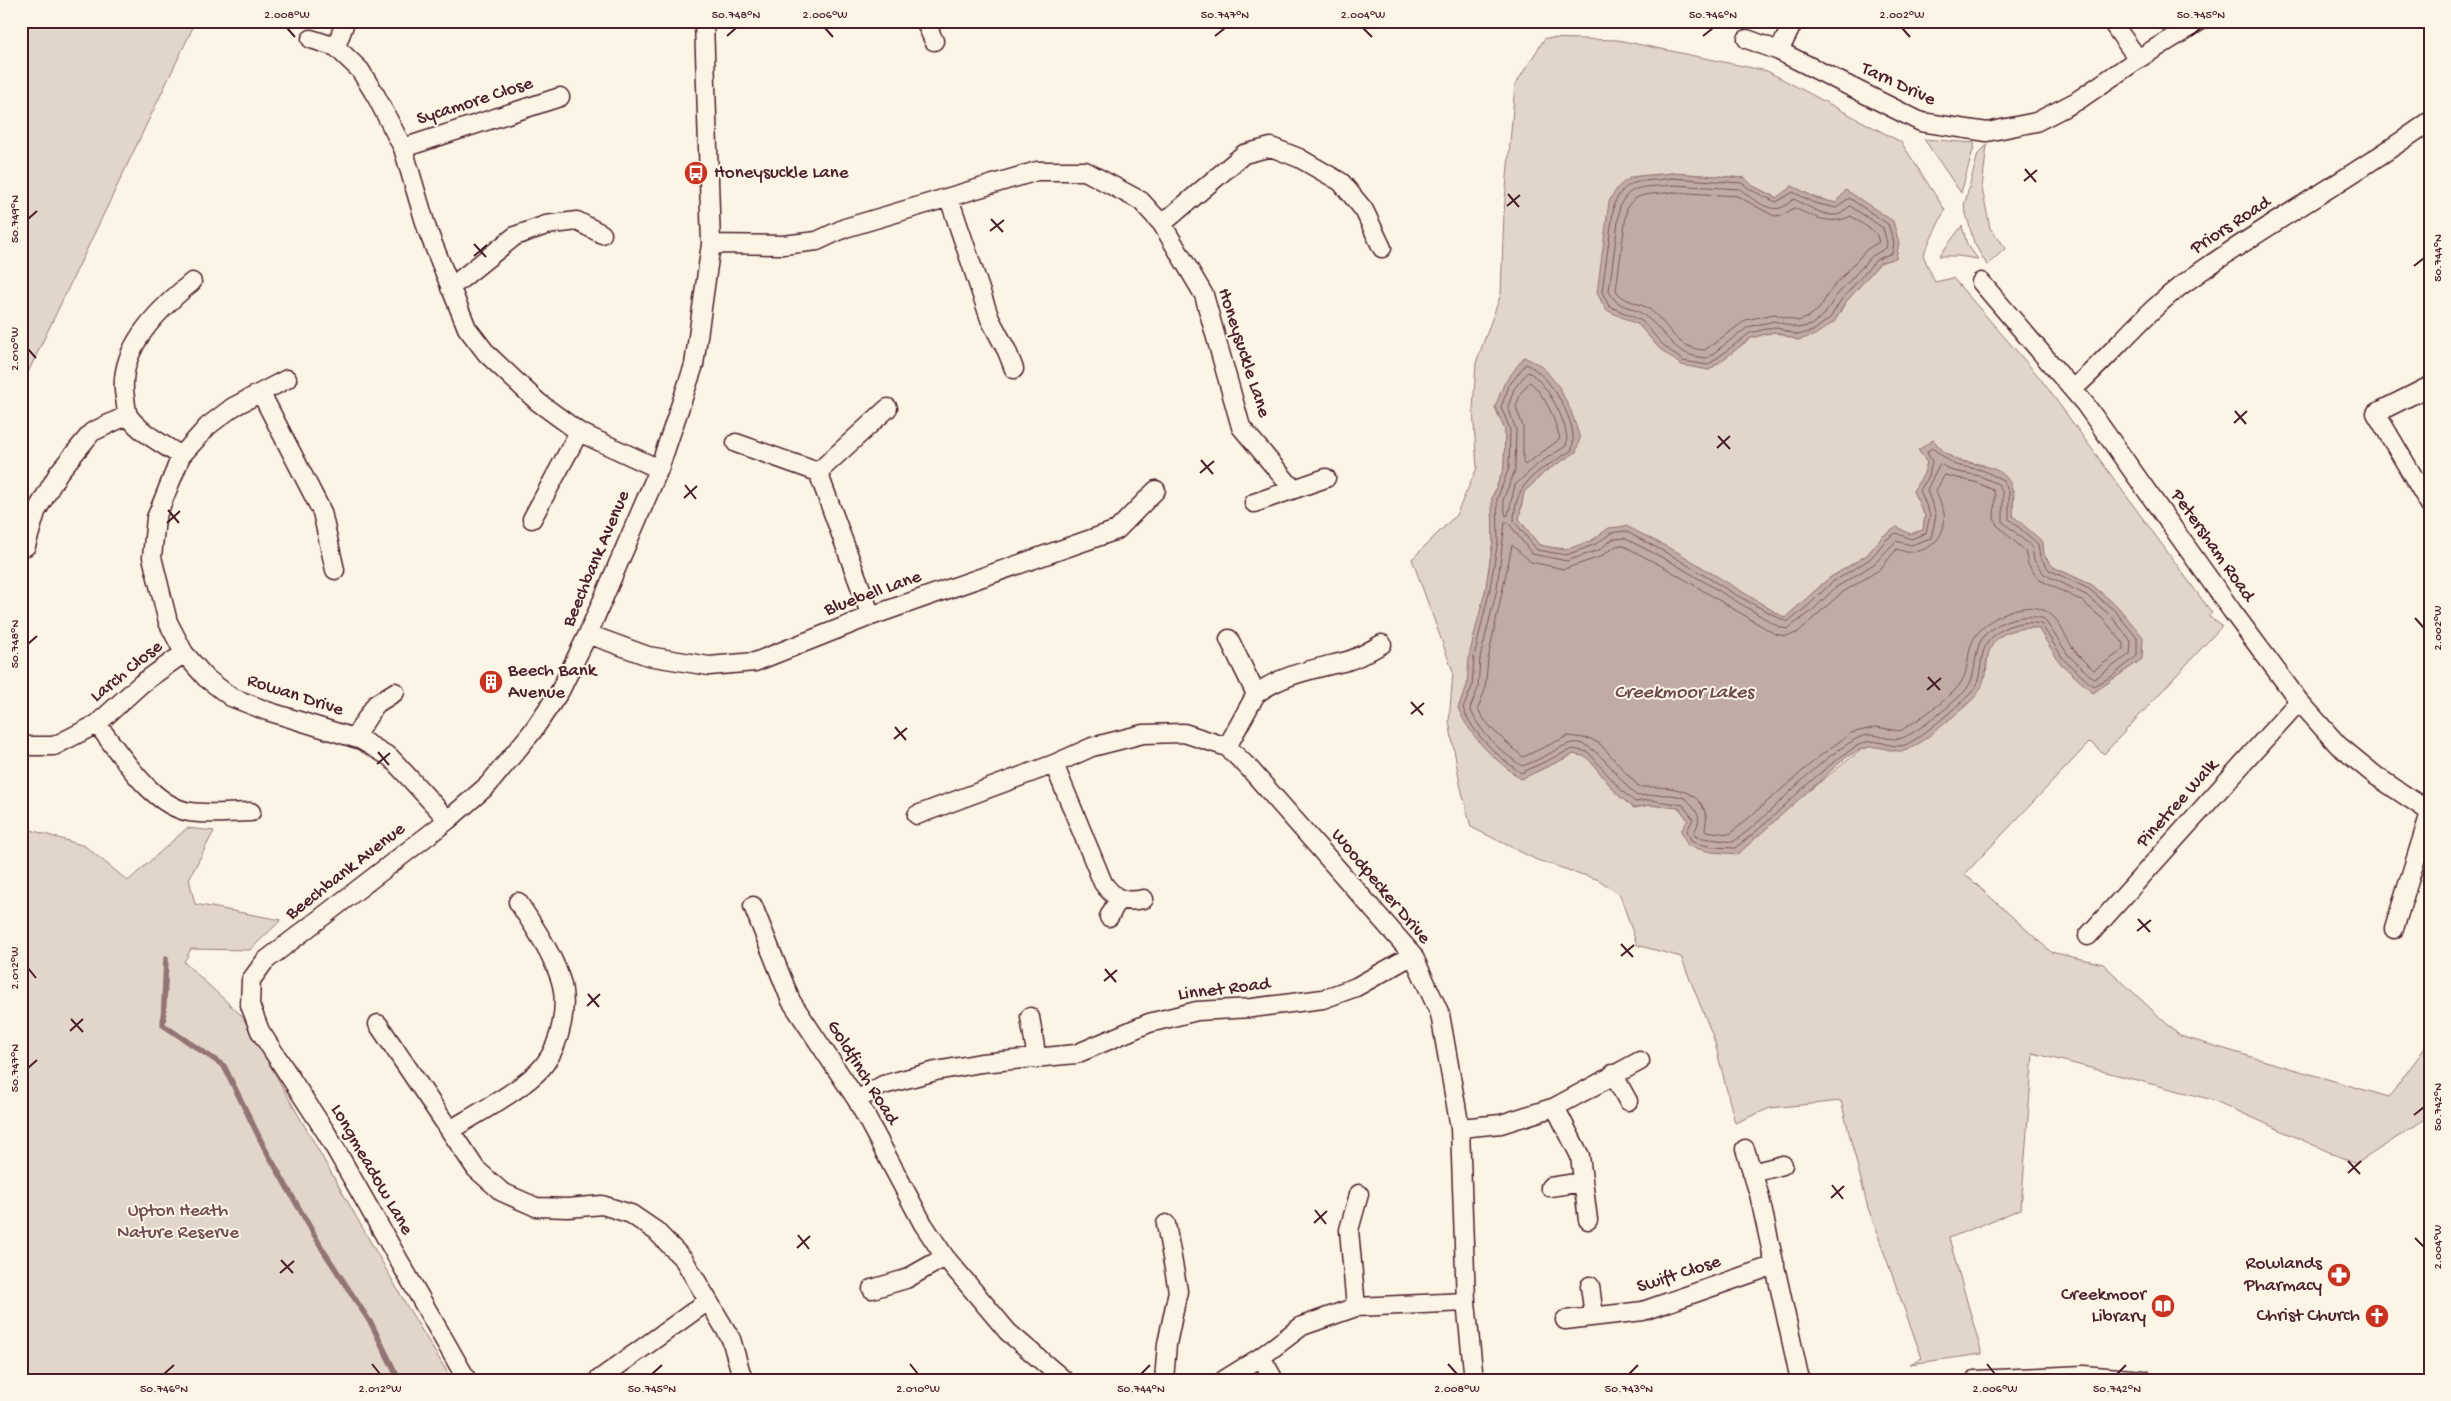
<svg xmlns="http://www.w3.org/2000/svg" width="2451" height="1401" font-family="'Gochi Hand',sans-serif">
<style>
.green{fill:#e2d5ca;stroke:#967a7a;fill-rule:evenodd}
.water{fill:#c0aca5;stroke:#917474}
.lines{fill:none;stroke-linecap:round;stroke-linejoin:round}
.shore{stroke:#79575c;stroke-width:1}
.stream{stroke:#917474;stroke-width:5.5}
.street-casing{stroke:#4a1f2b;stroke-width:21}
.street{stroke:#fcf5e5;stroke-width:18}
.ticks{fill:none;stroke:#4a1f2b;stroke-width:2}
.labels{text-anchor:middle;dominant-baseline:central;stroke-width:4;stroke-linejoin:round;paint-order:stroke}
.street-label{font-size:19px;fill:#4a1f2b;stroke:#fcf5e5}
.poi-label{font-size:19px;fill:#4a1f2b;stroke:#fcf5e5;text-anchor:end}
.park-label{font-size:19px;fill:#704c53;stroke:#fcf5e5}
.water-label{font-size:20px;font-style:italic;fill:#6d4950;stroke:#fcf5e5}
.neatline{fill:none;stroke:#4a1f2b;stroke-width:2}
.ticks-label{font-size:12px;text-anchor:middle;fill:#4a1f2b}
</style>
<rect width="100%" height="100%" fill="#fcf5e5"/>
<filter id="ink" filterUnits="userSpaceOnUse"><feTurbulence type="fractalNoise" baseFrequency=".02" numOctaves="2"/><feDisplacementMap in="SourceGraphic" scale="10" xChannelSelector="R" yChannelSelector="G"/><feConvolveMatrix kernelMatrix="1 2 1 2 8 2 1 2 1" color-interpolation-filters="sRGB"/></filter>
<g filter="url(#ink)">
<path class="green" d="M30 21H196L21 387V42Z
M1545 38 1618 40 1767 71 1901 142 1945 210 1923 255 1935 282 1953 278 2040 378 2212 613 2208 616 2222 626 2104 754 2090 742 1965 874 2051 952 2103 964 2180 1036 2389 1097 2430 1041V1116L2356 1164 2213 1100 2033 1053 2021 1209 1949 1238 1982 1354 1910 1364 1922 1358 1868 1208 1841 1101 1770 1108 1735 1123 1714 1039 1681 957 1637 945 1620 895 1599 880 1537 860 1471 827 1460 784 1449 721 1453 672 1412 559 1456 515 1477 468 1473 410 1476 363 1501 294 1504 212 1515 85ZM1672 173 1745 178 1753 186 1777 198 1792 186 1816 198 1836 203 1880 263 1845 303 1834 322 1798 340 1774 332 1751 338 1709 370 1659 348 1639 325 1630 177ZM1495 407 1576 452 1546 471 1524 492 1519 519 1539 545C1571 552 1582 549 1609 528L1738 591 1785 618 1828 579 1867 555 1883 536 1910 534 1923 530 1925 516 1913 491 1924 474 1933 440 1945 453 1957 460 1984 465 2014 491 2013 516 2053 567 2092 585 2118 607 2142 659 2093 693 2049 645 2038 628C2020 627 2000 630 1990 648 1987 655 1987 668 1986 676L1894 751 1877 745 1862 749 1811 789 1688 820 1679 808 1649 805 1634 808 1618 795 1587 757 1574 754 1521 779 1458 708 1467 686 1486 587 1493 541 1492 498 1504 468 1505 430Z
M1924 139 1975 143 1961 193Z
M1987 145 1982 188 1990 228 2006 248 1987 265 1974 243 1964 206 1978 154Z
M1962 226 1967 244 1978 259 1958 256H1939Z
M21 827 85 846 128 881 187 828 214 831 189 879 195 904 281 920 250 950 191 949 184 962 242 1016 407 1306 452 1380H21Z"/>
<path class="water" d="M1672 173 1745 178 1753 186 1776 198 1792 186 1816 198 1836 203 1846 190 1893 221 1899 243 1896 258 1880 263 1845 303 1834 322 1815 335 1798 340 1774 332 1751 338 1709 370 1681 365 1659 348 1639 325 1606 310 1597 293 1609 202C1625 169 1640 178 1672 173Z
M1524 357 1542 366 1559 387 1571 411 1580 438 1576 452 1546 471 1524 492 1519 519 1539 545 1565 550 1593 540 1609 528 1626 526 1679 553 1785 618 1828 579 1867 555 1883 536 1897 527 1910 534 1923 530 1925 516 1913 491 1924 474 1927 463 1918 450 1933 440C1940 448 1947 456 1957 460 1964 463 1973 463 1980 465 2014 472 2014 487 2013 516L2043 542 2044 555 2053 567 2092 585 2118 607 2143 637 2142 659 2093 693 2060 663 2038 628C2021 627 1998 630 1990 649 1983 666 1989 682 1973 699 1962 710 1920 745 1907 750 1891 755 1880 742 1862 749 1847 755 1832 770 1820 781 1792 805 1765 830 1738 854L1711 852 1688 846 1681 831 1688 820 1679 808 1649 805 1634 808 1618 795 1587 757 1574 754 1521 779C1495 760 1471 739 1458 708L1467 686 1469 656 1486 587 1493 541 1492 498 1504 468 1505 430 1495 407 1504 384Z"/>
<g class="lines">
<path class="shore" d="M1672 178 1742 183 1751 190 1776 202 1793 192 1814 203 1836 208 1849 198 1888 224 1894 243 1892 253 1876 260 1841 300 1830 318 1813 331 1798 335 1774 327 1750 333 1708 365 1683 361 1662 344 1642 321 1609 306 1602 292 1614 204C1627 175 1645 183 1672 178Z
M1673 185 1740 189C1748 196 1768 212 1780 208 1785 207 1789 202 1794 199 1806 205 1827 219 1840 214 1844 212 1847 208 1850 206L1883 228 1887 243 1886 248 1872 256 1836 296 1825 314 1811 325 1798 328 1774 321 1748 327 1707 358C1672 356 1669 334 1645 316 1631 305 1617 309 1609 291L1620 206C1630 182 1650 188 1673 185Z
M1673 192 1737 196 1774 216 1783 215 1794 208C1814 217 1831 226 1851 216L1876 233 1879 242 1866 250 1830 291 1819 309 1807 318 1798 321 1774 314 1746 320 1705 350C1674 349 1670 324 1649 309 1639 302 1622 302 1616 290L1627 208C1635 191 1655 195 1673 192Z
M1526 364C1550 374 1580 424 1572 450 1541 471 1515 478 1514 521L1537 550 1566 555 1596 544 1611 533 1625 531 1676 558 1736 595 1787 622 1808 606 1831 583 1870 559 1886 540 1896 533 1911 539 1926 533 1930 515 1920 490 1929 476 1932 462 1927 452 1932 448 1955 465 1982 470 2003 480 2009 492V519L2038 544 2040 557 2049 570 2089 589 2115 611 2137 638V656L2111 677 2093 686 2064 660 2041 624C2021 619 1995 627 1985 647 1978 663 1984 681 1968 696 1956 707 1919 740 1905 745 1889 750 1876 734 1857 746 1812 773 1778 817 1735 848L1712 847 1692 842 1687 831 1693 819 1683 805 1650 800 1635 802 1622 791 1588 752 1572 749 1521 773C1498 756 1473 735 1463 708L1472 687 1474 657 1490 588 1498 541 1497 499 1509 468 1510 429 1501 407 1509 386Z
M1528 372C1545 379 1572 428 1566 446L1539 463 1515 485 1508 515 1506 516 1503 500 1515 470 1516 430 1508 407 1514 389Z
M1530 382C1546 396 1555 419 1560 439L1525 465 1523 462V427L1516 407 1521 393Z
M1940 464 1953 471 1980 476 1998 484 2003 493V522L2032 547 2034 560 2044 574 2086 595 2110 615 2131 641 2130 654 2094 679 2069 656 2044 619C2023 611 1987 623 1979 645 1973 661 1977 678 1964 692 1953 703 1910 740 1896 739 1881 739 1873 730 1856 739 1809 765 1776 812 1733 842L1696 837 1694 832C1699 823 1701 818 1695 810 1692 806 1689 800 1684 798 1675 793 1648 795 1637 796 1619 782 1593 734 1568 744 1553 751 1538 761 1522 766 1502 753 1478 731 1470 708L1478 688 1480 658 1497 589 1505 522H1508L1532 554 1567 561 1599 550 1613 539 1624 538 1673 563 1779 627 1787 629 1812 611 1835 588 1874 564 1896 541 1911 545 1931 538 1936 515 1927 490Z
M1945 475 1978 483 1993 490 1995 495 1994 518 1997 525 2025 551 2028 564 2038 579 2082 601 2105 621 2123 643V650L2094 670C2088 665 2080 658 2075 651 2066 640 2062 622 2049 613 2026 597 1985 618 1973 640 1966 654 1970 670 1960 684 1950 699 1916 721 1900 731L1876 727 1851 733 1821 755 1730 834 1705 831C1705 826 1707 821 1706 815 1698 785 1663 787 1639 787L1600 744 1591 739 1568 736 1523 757 1496 733 1482 717 1478 708 1485 690 1488 659 1512 545 1531 562 1564 569 1600 557 1616 546 1622 545 1669 570 1775 634 1786 636 1797 633 1840 594 1879 570 1897 549C1901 550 1906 553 1911 552 1933 551 1947 534 1944 513 1942 505 1938 498 1936 491Z"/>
<path class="stream" d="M166 959 163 1025 224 1066 264 1147 323 1250 372 1325 399 1380"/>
<g class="street-casing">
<path id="street" d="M925 21 934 41
M1794 21 1779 51 1921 122 1987 132 2036 122 2077 101 2138 59 2200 21
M2111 21 2138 59
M311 39 336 47 360 70 376 96 403 148 427 229 467 328 487 354 538 402 579 432 659 469
M1747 39 1779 51
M336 47 344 25
M403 148 560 97
M949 198 990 319 1007 351 1014 369
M1162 224 1244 154 1271 147 1299 158 1341 182 1364 210 1382 248
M711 244 783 245 817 241 845 228 1037 171H1085L1141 201 1162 224 1204 295 1241 427 1293 489
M1981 282 2085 404 2232 611 2299 701 2338 745 2376 776 2430 812
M450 288 515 236 546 225 577 221 602 234
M287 379 233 407 208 426 181 456 156 518 152 557 168 622 184 653 206 678 231 697 267 711 361 740 390 757 448 820
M2430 386 2376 413 2430 505
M2073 389C2112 355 2144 312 2186 282 2265 224 2351 179 2430 121
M261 393 322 512 335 570
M736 443 818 472 871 616
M181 456C163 444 142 434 129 417 126 412 126 404 125 398 116 350 158 310 192 282
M818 472 888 408
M1254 503 1326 478
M532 519 579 432
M26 546 36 512 59 472 92 432 128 415
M588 634 648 656 709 666 755 662 871 616 1117 530 1156 490
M1256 694C1283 674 1315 669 1347 661 1359 658 1371 650 1382 644
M97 724C120 753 151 806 190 812 209 815 231 812 251 812
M354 738 376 704 395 692
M21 746H54L97 724 141 684 184 653
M1227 747 1256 694 1229 639
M1054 764 1103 883C1115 900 1124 903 1144 899
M917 815 1054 764 1092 747 1143 734 1184 733 1227 747 1249 768 1413 955 1440 1014 1460 1128 1466 1302 1474 1380
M753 906 791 1001 857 1100 923 1224 945 1257 1008 1332 1064 1380
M1109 917 1119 898
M2394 929 2430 813
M2088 936 2299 701
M1030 1017 1037 1059
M378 1024 476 1169 502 1192 536 1207 568 1208 602 1205 631 1214 656 1231 684 1260 731 1339 743 1380
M1613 1074 1628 1101
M857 1100 883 1085 936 1071 981 1063 1076 1054 1149 1023 1197 1011 1252 1008 1323 999 1356 987 1413 955
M1555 1107 1580 1156 1588 1220
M1460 1128 1501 1124 1555 1107 1640 1061
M450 1130C475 1115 527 1087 544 1065 561 1043 569 1005 560 978 551 951 533 925 518 902
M1745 1149 1759 1194 1800 1380
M1752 1173 1783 1165
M1550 1187 1583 1182
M1590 1286 1594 1316
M872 1289 906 1279 945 1257
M1356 1307 1349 1230 1359 1194
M1565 1320 1643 1311 1775 1265
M1261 1357 1274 1380
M467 1380 327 1134 260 1031 250 1005 251 980 265 961 448 820 488 785 532 732 560 691 588 634 659 469 694 365 711 244 704 21
M598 1380 708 1301
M1164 1380 1167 1344 1178 1291 1166 1224
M1224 1380 1261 1357 1302 1326 1356 1307 1466 1302
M1975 1380 2083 1375 2144 1380"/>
</g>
<use href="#street" class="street"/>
</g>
</g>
<path class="ticks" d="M287 28 295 37M825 28 833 37M1363 28 1372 37M1902 28 1910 37M727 36 736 28M1215 36 1225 28M1703 36 1713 28M2191 36 2201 28M2025 169 2036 182M2024 181 2037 170M1508 194 1519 207M1507 206 1520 195M28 219 37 211M991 219 1003 232M990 231 1004 220M474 244 486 257M474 256 487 245M2414 266 2424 258M28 349 36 358M2235 411 2246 424M2234 423 2247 411M1718 436 1730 449M1717 448 1730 436M1201 460 1213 474M1200 473 1214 461M685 485 696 499M684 498 697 486M168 510 179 523M167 523 180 511M2415 618 2424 628M28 644 37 636M1928 677 1940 690M1927 690 1941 678M1411 702 1423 715M1411 714 1424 703M895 727 906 740M894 739 907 728M378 752 389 765M377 764 390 753M2138 919 2150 932M2137 931 2151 920M1621 944 1633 957M1621 956 1634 945M28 968 36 978M1105 969 1116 982M1104 981 1117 970M588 994 599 1007M587 1006 600 994M71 1019 83 1032M70 1031 83 1019M28 1068 37 1060M2414 1115 2424 1107M2348 1161 2360 1174M2348 1173 2361 1161M1832 1185 1843 1199M1831 1198 1844 1186M1315 1210 1326 1224M1314 1223 1327 1211M798 1235 809 1249M2415 1238 2424 1247M797 1248 810 1236M281 1260 293 1273M280 1273 294 1261M372 1364 380 1374M910 1364 918 1374M1448 1364 1457 1374M1987 1364 1995 1374M164 1374 174 1365M652 1374 662 1365M1141 1374 1150 1365M1629 1374 1638 1365M2117 1374 2126 1365"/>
<defs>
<g id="bus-disc" transform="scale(1.25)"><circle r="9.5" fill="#c8321e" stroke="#fcf5e5"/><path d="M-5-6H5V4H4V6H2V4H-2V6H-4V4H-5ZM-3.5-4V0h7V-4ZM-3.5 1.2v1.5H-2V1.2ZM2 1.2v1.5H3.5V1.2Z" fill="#fff"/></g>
<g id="building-disc" transform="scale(1.25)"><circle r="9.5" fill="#c8321e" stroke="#fcf5e5"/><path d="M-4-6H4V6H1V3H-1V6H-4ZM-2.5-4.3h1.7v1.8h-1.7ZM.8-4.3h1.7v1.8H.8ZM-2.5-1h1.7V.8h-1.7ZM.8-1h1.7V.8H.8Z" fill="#fff"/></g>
<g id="pharmacy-disc" transform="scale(1.25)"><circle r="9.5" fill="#c8321e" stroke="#fcf5e5"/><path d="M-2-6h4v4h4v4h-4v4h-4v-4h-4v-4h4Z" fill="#fff"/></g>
<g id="library-disc" transform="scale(1.25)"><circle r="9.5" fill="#c8321e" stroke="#fcf5e5"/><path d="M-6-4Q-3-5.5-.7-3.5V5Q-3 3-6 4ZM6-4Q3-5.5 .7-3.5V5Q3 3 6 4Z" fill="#fff"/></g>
<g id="church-disc" transform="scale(1.25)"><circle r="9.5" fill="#c8321e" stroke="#fcf5e5"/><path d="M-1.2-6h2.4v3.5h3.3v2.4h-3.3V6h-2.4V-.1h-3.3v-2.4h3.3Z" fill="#fff"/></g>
</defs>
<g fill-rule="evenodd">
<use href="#bus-disc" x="696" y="173"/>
<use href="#building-disc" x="491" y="682"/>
<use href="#pharmacy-disc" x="2339" y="1275"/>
<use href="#library-disc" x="2163" y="1306"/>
<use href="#church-disc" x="2377" y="1316"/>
</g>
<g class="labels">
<g class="street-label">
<text transform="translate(1898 85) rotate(25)">Tarn Drive</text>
<text transform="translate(475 102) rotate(-18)">Sycamore Close</text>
<text transform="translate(2231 226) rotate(-33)">Priors Road</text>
<text transform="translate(1243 353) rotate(72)">Honeysuckle Lane</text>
<text transform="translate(2212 546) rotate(55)">Petersham Road</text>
<text transform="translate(597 559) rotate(-67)">Beechbank Avenue</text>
<text transform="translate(873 594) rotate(-20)">Bluebell Lane</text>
<text transform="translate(127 672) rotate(-39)">Larch Close</text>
<text transform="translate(295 696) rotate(18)">Rowan Drive</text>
<text transform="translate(2178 804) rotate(-48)">Pinetree Walk</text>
<text transform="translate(346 872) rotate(-38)">Beechbank Avenue</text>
<text transform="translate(1380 887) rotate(50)">Woodpecker Drive</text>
<text transform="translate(1224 990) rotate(-7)">Linnet Road</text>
<text transform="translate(862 1073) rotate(58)">Goldfinch Road</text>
<text transform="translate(371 1170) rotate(60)">Longmeadow Lane</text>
<text transform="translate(1679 1275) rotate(-18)">Swift Close</text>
</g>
<g class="poi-label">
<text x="714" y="173" text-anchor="start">Honeysuckle Lane</text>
<text x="508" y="671" text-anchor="start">Beech Bank<tspan x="508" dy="22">Avenue</tspan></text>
<text x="2322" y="1264">Rowlands<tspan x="2322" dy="22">Pharmacy</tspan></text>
<text x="2146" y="1295">Creekmoor<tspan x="2146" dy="22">Library</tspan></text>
<text x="2360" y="1316">Christ Church</text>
</g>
<g class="park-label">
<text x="178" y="1211">Upton Heath<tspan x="178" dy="22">Nature Reserve</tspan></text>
</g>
<g class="water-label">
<text x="1684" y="693">Creekmoor Lakes</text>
</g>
</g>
<rect width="2451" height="1401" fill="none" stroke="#fcf5e5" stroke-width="55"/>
<rect x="28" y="28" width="2396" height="1346" class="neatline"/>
<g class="ticks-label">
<text x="287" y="18">2.008°W</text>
<text x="736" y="18">50.748°N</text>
<text x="825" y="18">2.006°W</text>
<text x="1225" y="18">50.747°N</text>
<text x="1363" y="18">2.004°W</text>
<text x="1713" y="18">50.746°N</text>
<text x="1902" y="18">2.002°W</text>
<text x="2201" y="18">50.745°N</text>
<text transform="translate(14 219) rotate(-90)" y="4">50.749°N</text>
<text transform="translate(2437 258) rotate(-90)" y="4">50.744°N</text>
<text transform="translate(14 349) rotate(-90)" y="4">2.010°W</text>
<text transform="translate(2437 628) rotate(-90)" y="4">2.002°W</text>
<text transform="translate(14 644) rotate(-90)" y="4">50.748°N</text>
<text transform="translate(14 968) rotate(-90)" y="4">2.012°W</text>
<text transform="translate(14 1068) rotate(-90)" y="4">50.747°N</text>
<text transform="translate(2437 1107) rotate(-90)" y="4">50.742°N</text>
<text transform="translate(2437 1247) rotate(-90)" y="4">2.004°W</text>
<text x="164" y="1392">50.746°N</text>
<text x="380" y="1392">2.012°W</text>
<text x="652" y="1392">50.745°N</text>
<text x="918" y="1392">2.010°W</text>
<text x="1141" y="1392">50.744°N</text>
<text x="1457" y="1392">2.008°W</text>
<text x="1629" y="1392">50.743°N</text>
<text x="1995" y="1392">2.006°W</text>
<text x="2117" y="1392">50.742°N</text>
</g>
</svg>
